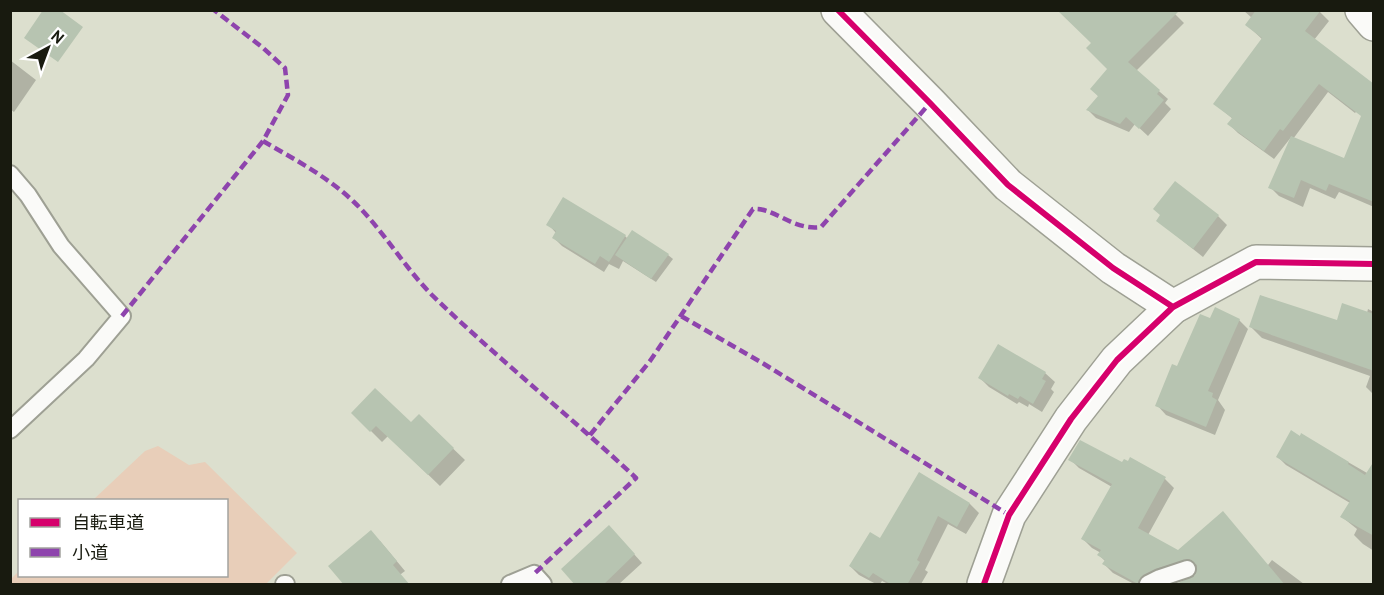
<svg xmlns="http://www.w3.org/2000/svg" width="1384" height="595" font-family="'PT Sans','Noto Sans JP',sans-serif">
<style>
.green{fill:#e8ceb9}
.shadow{fill:#0003}
.building{fill:#b7c4b1}
.lines{fill:none;stroke-linecap:round;stroke-linejoin:round}
.service-casing{stroke:#9ea094;stroke-width:20}
.minor-casing{stroke:#9ea094;stroke-width:36}
.tertiary-casing{stroke:#9ea094;stroke-width:36}
.service{stroke:#fafaf8;stroke-width:16}
.minor{stroke:#fafaf8;stroke-width:33}
.tertiary{stroke:#fafaf8;stroke-width:33}
.quiet{stroke:#8e44ad;stroke-width:4.5;stroke-dasharray:9 4.5;stroke-linecap:butt}
.cycleway-casing{stroke:#fff;stroke-width:10}
.cycleway{stroke:#d6006c;stroke-width:6}
</style>
<rect width="100%" height="100%" fill="#dcdfce"/>
<path class="green" d="M158 446 189 465 205 462 297 553 266 584H11V579L19 571 20 576H226V500H93L145 451Z"/>
<path class="shadow" d="M1171 10 1184 23 1136 71 1168 99 1165 103 1171 109 1148 136 1135 124 1129 132 1096 118 1088 110 1099 97 1092 89Z
M1243 10H1318L1329 21 1314 40 1374 90 1355 113 1328 92 1293 139 1344 160 1374 102V207L1339 192 1335 199 1310 188 1303 207 1279 196 1270 187 1292 136 1274 159 1238 133 1229 124 1233 119 1215 104 1263 40 1247 25 1252 18Z
M10 60 36 80 14 112 10 109Z
M1218 216 1227 225 1203 257 1158 221Z
M548 224 625 236 628 239 668 255 673 259 656 282 623 261 619 269 609 264 604 272 562 246 554 238 556 233Z
M1368 309 1374 312V395L1366 387 1370 376 1262 338 1251 327 1337 322 1367 313Z
M1211 320H1239L1248 329 1218 400 1225 410 1215 435 1166 415 1157 405 1178 368Z
M999 346 1045 373 1055 382 1051 389 1054 392 1042 412 1029 404 1028 407 1019 402 1017 404 989 387 980 378Z
M353 413 411 424 419 416 465 460 440 486 388 436 382 442Z
M1301 435 1374 477V551L1363 544 1354 535 1357 529 1342 517 1350 503 1286 465 1277 456Z
M1070 459 1123 464 1165 479 1174 488 1148 535 1178 552 1268 565 1272 560 1304 584H1180L1192 580 1199 572 1198 567 1193 568 1152 584H1134L1113 573 1104 564 1105 561 1099 555 1101 553 1092 548 1083 539 1112 487 1079 468Z
M919 474 970 504 979 513 966 534 948 524 925 570 928 572 921 584H888L882 581 880 584H876L859 575 850 566 880 540Z
M616 534 642 563 619 584H577Z
M380 541 405 571 401 574 330 566Z"/>
<path class="building" d="M43 10H60L83 27 58 62 24 38Z
M1057 10H1180L1128 62 1160 90 1157 94 1164 100 1139 129 1126 117 1120 124 1086 110 1098 96 1090 89 1107 69 1086 48 1091 43Z
M1256 10H1321L1305 31 1374 84V202L1329 184 1326 191 1301 180 1294 198 1268 188 1291 136 1344 158 1361 116 1319 84 1283 131 1280 129 1264 151 1227 124 1232 118 1213 104 1262 38 1245 25Z
M1175 181 1219 215 1193 249 1156 221 1160 215 1153 209Z
M563 197 626 235 609 262 600 256 595 264 552 238 556 231 546 225Z
M632 230 669 254 651 279 615 255Z
M1260 295 1337 320 1342 303 1374 314V371L1249 327Z
M1215 307 1240 319 1208 391 1213 393 1212 397 1217 400 1206 427 1155 406 1172 364 1177 366 1200 314 1210 318Z
M998 344 1046 372 1042 379 1046 381 1033 404 1020 396 1018 399 1009 394 1008 396 978 378Z
M375 388 411 422 419 414 454 448 428 475 376 426 370 432 351 413Z
M1291 430 1300 436 1301 433 1349 462 1348 464 1365 475 1374 461V536L1340 517 1350 501 1276 457Z
M1080 440 1122 462 1124 459 1128 461 1130 457 1166 477 1138 528 1178 550 1223 511 1285 585H1174L1195 575 1197 565 1189 559 1155 569 1143 575 1138 584 1102 564 1105 560 1097 555 1101 550 1081 539 1112 484 1068 460Z
M919 472 970 503 957 527 938 516 917 560 920 562 907 585H892L873 573 869 578 849 566 870 532 880 538Z
M609 525 635 554 603 585H575L561 569Z
M371 530 397 561 393 565 410 585H344L328 566Z"/>
<g class="lines">
<g class="service-casing">
<path id="service" d="M10 174 28 195 61 246 122 316 86 359 10 430
M284 584H286
M510 584 534 574 543 584
M1148 584 1160 578 1187 569"/>
</g>
<g class="minor-casing">
<path id="minor" d="M838 10 930 103 1008 185 1113 268 1173 307
M1362 10 1374 24"/>
</g>
<g class="tertiary-casing">
<path id="tertiary" d="M984 584 1009 515 1071 419 1117 360 1173 307 1256 262 1374 264"/>
</g>
<use href="#service" class="service"/>
<use href="#minor" class="minor"/>
<use href="#tertiary" class="tertiary"/>
<path class="quiet" d="M263 141C294 159 328 177 354 202 383 230 404 267 433 296 498 359 570 416 636 478L534 574
M122 316 263 141 288 95 285 68 262 47 214 10
M681 316 764 364 1009 515
M590 435 650 361 753 209C774 207 793 231 821 227L930 103"/>
<g class="cycleway-casing">
<path id="cycleway" d="M838 10 930 103 1008 185 1113 268 1173 307
M984 584 1009 515 1071 419 1117 360 1173 307 1256 262 1374 264"/>
</g>
<use href="#cycleway" class="cycleway"/>
</g>
<rect width="1384" height="595" fill="none" stroke="#181a0f" stroke-width="24"/>
<rect x="18" y="499" width="210" height="78" fill="#ffffff" stroke="#a3a39f" stroke-width="1.5"/>
<rect x="30" y="518" width="30" height="9" fill="#d6006c" stroke="#a3a39f" stroke-width="1.5"/>
<text x="72" y="529" font-size="18" fill="#181a0f">自転車道</text>
<rect x="30" y="548" width="30" height="9" fill="#8e44ad" stroke="#a3a39f" stroke-width="1.5"/>
<text x="72" y="559" font-size="18" fill="#181a0f">小道</text>
<g transform="translate(48 48) rotate(41)" stroke="#ffffff" stroke-width="4.5" paint-order="stroke">
<path d="M0-4.5L10 22L0 15L-10 22Z" fill="#181a0f"/>
<text y="-9" font-size="16" font-weight="bold" text-anchor="middle" fill="#181a0f">N</text>
</g>
</svg>
